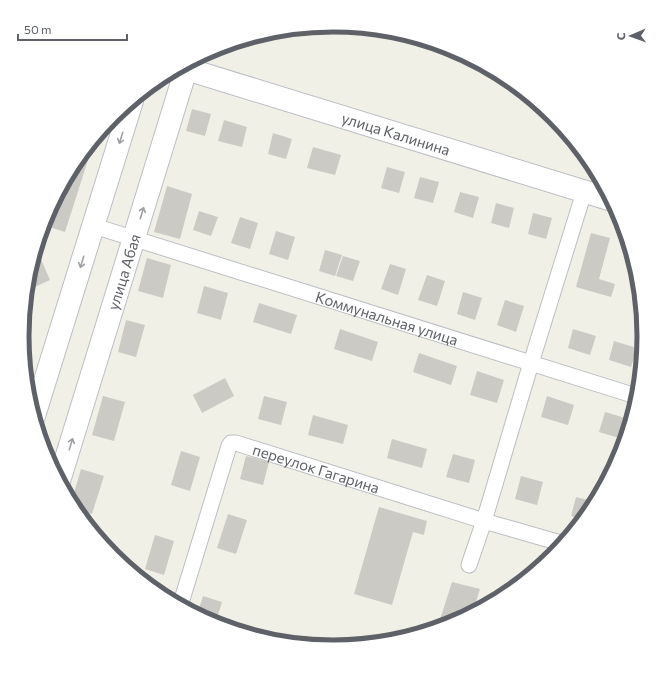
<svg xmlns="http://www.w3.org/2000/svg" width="667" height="673" font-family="Commissioner,sans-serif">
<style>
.building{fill:#cccac4}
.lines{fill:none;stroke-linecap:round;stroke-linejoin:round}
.street-casing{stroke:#bbbec3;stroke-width:17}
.secondary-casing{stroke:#bcbec5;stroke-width:24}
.street{stroke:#fff;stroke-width:15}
.secondary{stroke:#fff;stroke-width:22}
.oneway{stroke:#9ea0a4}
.labels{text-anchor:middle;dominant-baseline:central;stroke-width:3;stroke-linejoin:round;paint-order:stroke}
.street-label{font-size:15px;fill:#5e6168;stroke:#fff}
.rim{fill:none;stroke:#5e6168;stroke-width:5}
</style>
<rect width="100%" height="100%" fill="#f1f0e7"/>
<path class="building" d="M192 109 211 114 205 136 186 131Z
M224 120 247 127 242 147 218 141Z
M273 133 292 139 286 159 268 154Z
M95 138 65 232 43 225 46 217 75 163Z
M313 147 341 155 335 175 307 168Z
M387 167 405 172 399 193 381 188Z
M420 177 439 182 433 203 414 198Z
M167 186 192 194 180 239 154 232Z
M460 192 479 197 473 218 454 212Z
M496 203 514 208 509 228 491 223Z
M199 211 218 217 211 236 193 230Z
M533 213 552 218 546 239 528 234Z
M240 217 258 223 250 249 231 243Z
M276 231 295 237 288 260 269 254Z
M591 233 610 238 599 279 615 284 611 297 576 287Z
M325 250 342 255 335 276 319 271Z
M343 256 360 261 353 281 336 276Z
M40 257 50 280 26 291 28 276 33 261Z
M147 258 171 265 163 298 138 291Z
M390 264 406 269 398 295 381 289Z
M427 275 445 281 437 306 418 300Z
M204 286 228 293 221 320 197 313Z
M463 292 482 298 475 320 457 314Z
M505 300 524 306 516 332 497 325Z
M259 303 297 315 291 334 253 322Z
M126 320 145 325 136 357 118 352Z
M340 329 378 342 372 361 334 349Z
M573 329 596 336 590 355 568 348Z
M614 341 637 348 631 367 609 360Z
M419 353 457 366 451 385 413 372Z
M477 371 504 380 497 403 470 395Z
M225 378 234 396 202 413 193 395Z
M103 396 125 402 114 441 92 435Z
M264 396 287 402 281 425 258 419Z
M547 396 574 405 568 425 541 417Z
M605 412 632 420 626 440 599 432Z
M313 415 348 425 343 444 308 435Z
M392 439 427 449 422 468 387 458Z
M181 451 200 457 190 491 171 485Z
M453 454 475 460 469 483 446 477Z
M246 456 269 462 263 485 240 479Z
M81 469 104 476 92 514 74 509 71 503Z
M521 476 543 482 537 505 515 499Z
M576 497 596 502 592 510 584 520 571 516Z
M379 507 427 521 424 535 413 532 392 605 354 594Z
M228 514 247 520 236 554 217 548Z
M155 535 174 541 164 575 145 569Z
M452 582 480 589 472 614 452 624 437 629Z
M203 596 222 602 215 625 197 615Z"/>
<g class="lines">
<g class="street-casing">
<g id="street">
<path id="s1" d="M94 226 639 397"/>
<path d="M469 565 484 521 531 363 584 192"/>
<path id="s2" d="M180 606 229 446 231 443H236L484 521 564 544"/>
</g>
</g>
<g class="secondary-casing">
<g id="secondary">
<path id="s3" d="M180 67 612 200"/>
<path d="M34 416 132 101"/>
<path id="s4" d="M59 481 188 63"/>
</g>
</g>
<use href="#street" class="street"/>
<use href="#secondary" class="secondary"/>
</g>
<defs><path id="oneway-shaft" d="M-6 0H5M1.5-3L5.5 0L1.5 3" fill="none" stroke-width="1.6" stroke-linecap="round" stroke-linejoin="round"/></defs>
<g class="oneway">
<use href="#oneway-shaft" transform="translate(121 138) rotate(107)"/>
<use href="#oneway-shaft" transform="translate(142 213) rotate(-73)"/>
<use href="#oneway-shaft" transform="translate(82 262) rotate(107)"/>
<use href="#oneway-shaft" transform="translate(71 444) rotate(-73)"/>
</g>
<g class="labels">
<g class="street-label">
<text stroke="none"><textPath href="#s3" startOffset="226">улица Калинина</textPath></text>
<text stroke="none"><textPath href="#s4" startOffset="219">улица Абая</textPath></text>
<text stroke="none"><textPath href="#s1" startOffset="307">Коммунальная улица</textPath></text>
<text stroke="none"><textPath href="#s2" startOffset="260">переулок Гагарина</textPath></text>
</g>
</g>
<path d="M0 0H667V673H0ZM29 336a304 304 0 1 1 608 0a304 304 0 1 1-608 0Z" fill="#fff" fill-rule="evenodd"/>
<path class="rim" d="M29 336a304 304 0 1 1 608 0a304 304 0 1 1-608 0Z"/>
<g transform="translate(631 36) rotate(268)" stroke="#ffffff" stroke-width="3" paint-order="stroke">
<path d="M0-3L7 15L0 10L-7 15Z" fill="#5e6168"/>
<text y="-6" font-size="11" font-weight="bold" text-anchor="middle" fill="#5e6168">С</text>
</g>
<path d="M18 34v6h109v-6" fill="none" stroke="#5e6168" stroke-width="2"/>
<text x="24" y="34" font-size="12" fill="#5e6168" stroke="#ffffff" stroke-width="3" paint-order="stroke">50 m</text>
</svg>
